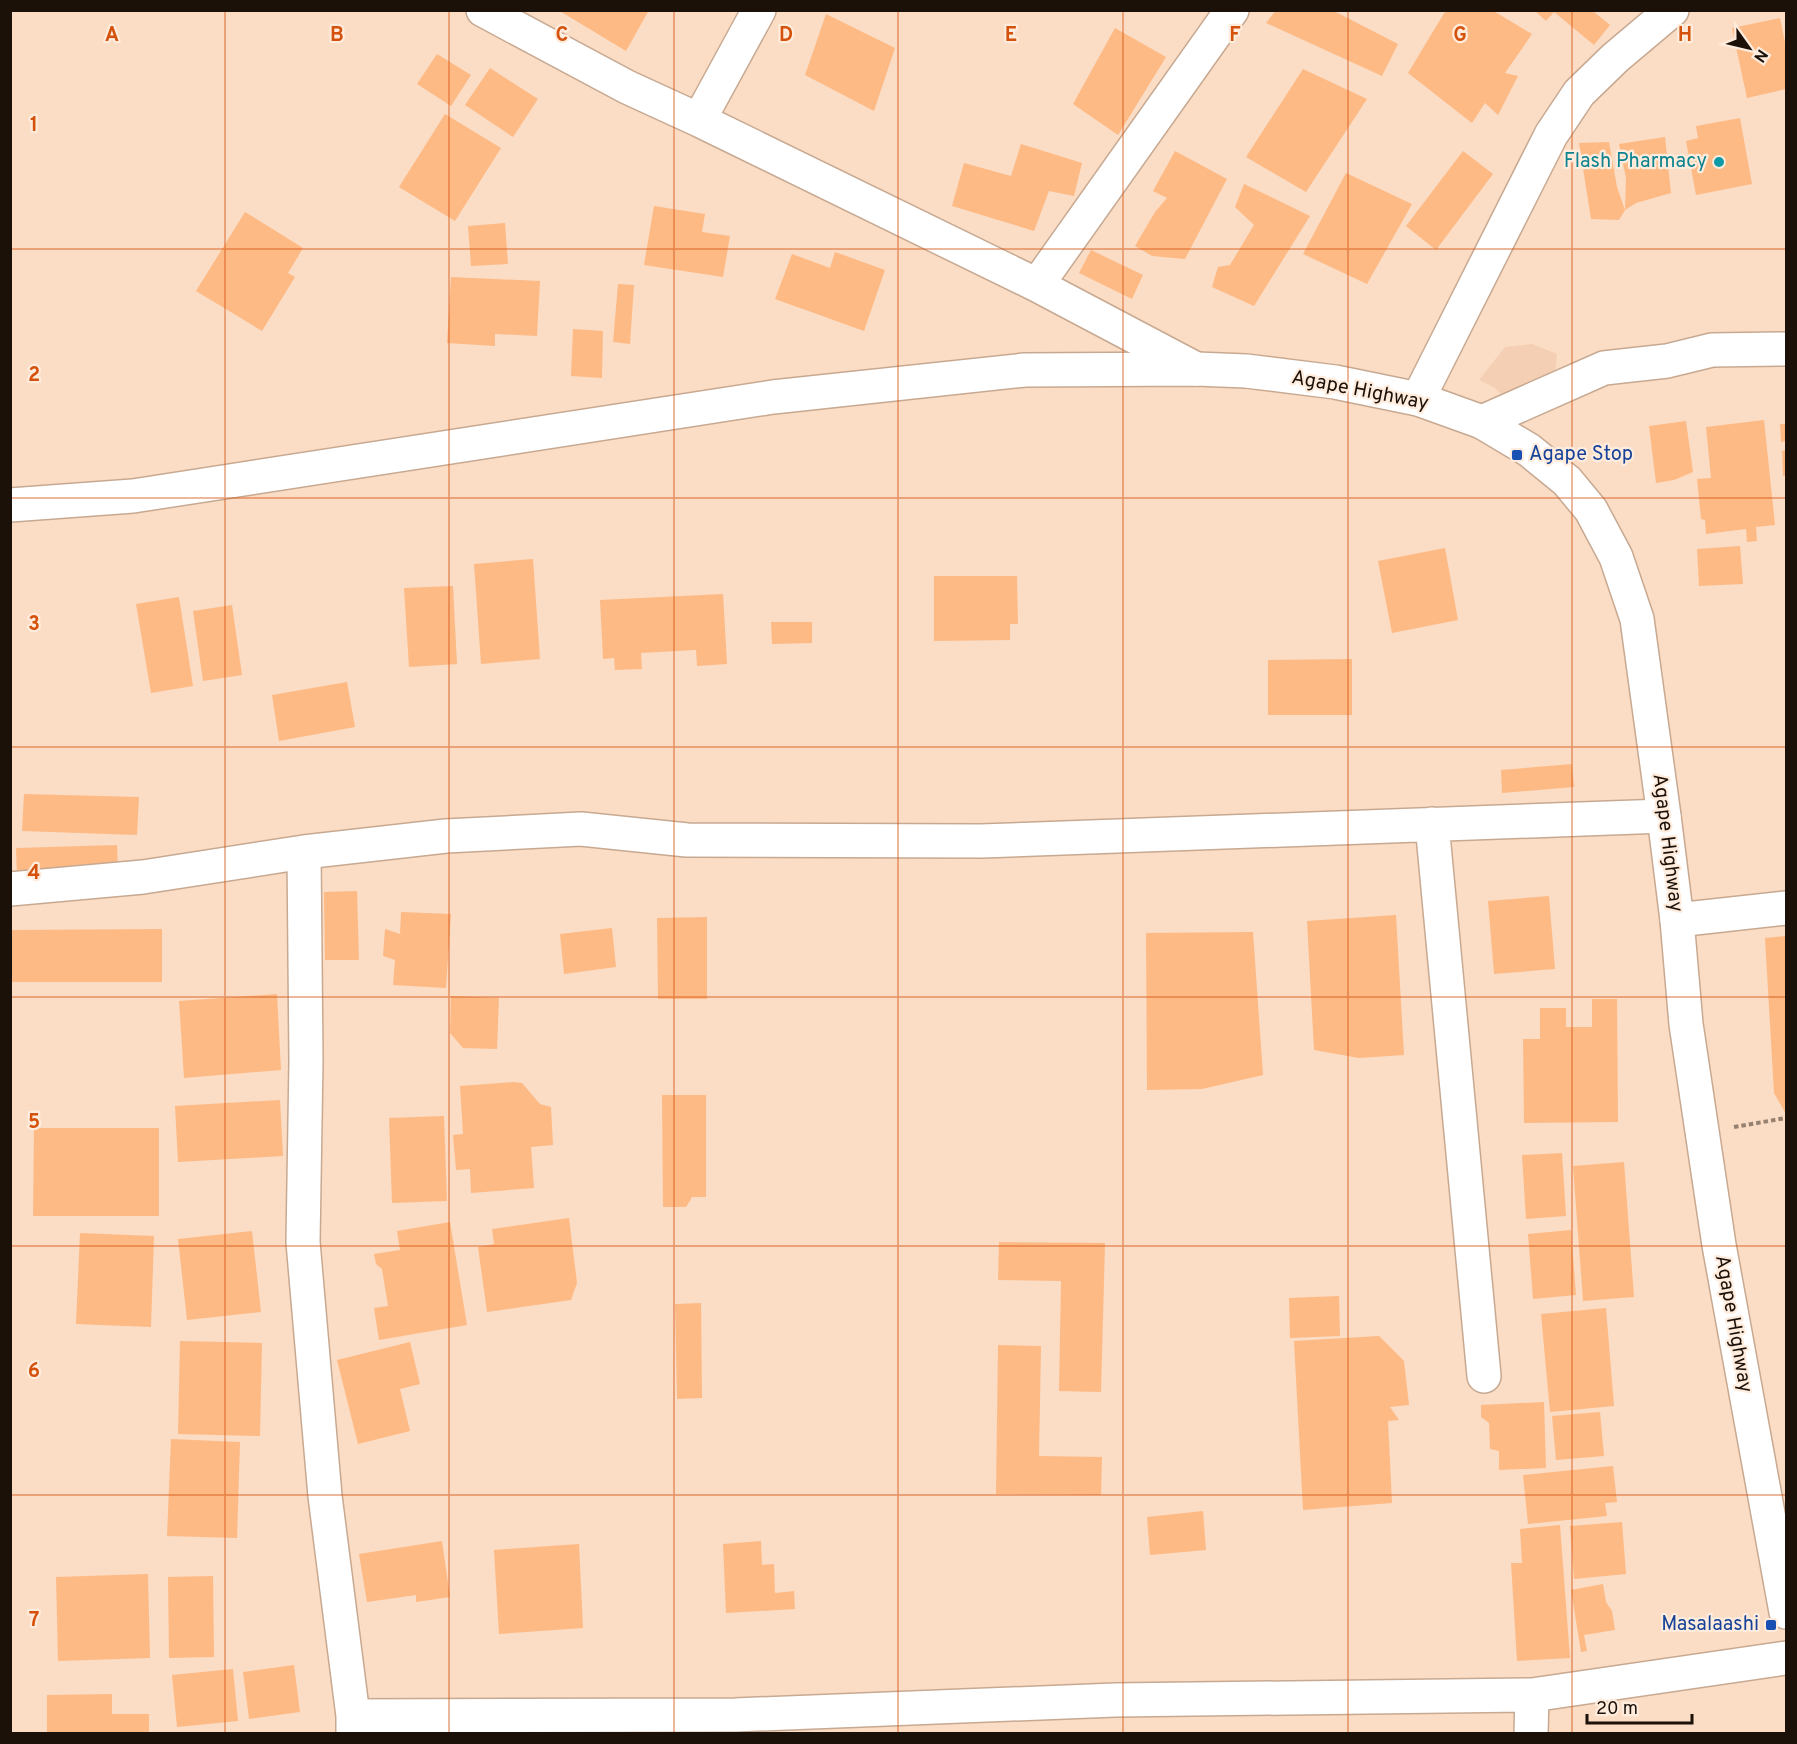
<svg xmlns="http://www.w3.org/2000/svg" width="1797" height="1744" font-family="Overpass,sans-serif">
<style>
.built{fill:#f5cfb3}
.building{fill:#fdba85}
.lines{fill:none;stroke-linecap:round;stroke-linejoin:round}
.street-casing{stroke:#c7a992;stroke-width:36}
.secondary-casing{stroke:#c7a992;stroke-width:36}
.path{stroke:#96806f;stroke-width:4;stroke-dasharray:4.5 3;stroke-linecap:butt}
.street{stroke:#fff;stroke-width:33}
.secondary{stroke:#fff;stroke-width:33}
.grid{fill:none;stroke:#d4520c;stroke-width:1.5;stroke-opacity:0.55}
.culture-dot{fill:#0f9aa8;stroke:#ffecdd;stroke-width:2}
.transit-dot{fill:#1a4fb4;stroke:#ffecdd;stroke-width:2}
.labels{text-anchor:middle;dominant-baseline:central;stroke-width:4.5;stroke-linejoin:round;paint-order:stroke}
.culture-label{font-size:20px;fill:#0d838f;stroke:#ffecdd;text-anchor:end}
.street-label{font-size:20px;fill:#1b1109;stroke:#ffecdd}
.transit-label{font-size:20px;fill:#164399;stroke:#ffecdd;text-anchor:start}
.grid-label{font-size:20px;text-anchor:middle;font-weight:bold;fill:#d4520c;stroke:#ffecdd;stroke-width:4.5;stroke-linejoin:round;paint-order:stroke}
</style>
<rect width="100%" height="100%" fill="#fbdcc4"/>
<path class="built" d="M1532 344 1557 354 1555 375 1505 398 1495 388 1479 380 1505 347Z"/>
<path class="building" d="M558 10H649L626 51Z
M1276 10H1332L1398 44 1382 76 1266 23Z
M1446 10H1492L1532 34 1505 73 1518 76 1498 115 1485 103 1472 123 1408 73Z
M1534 10H1596L1594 12 1610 25 1594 45 1554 12 1546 21Z
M826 14 895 48 874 111 805 75Z
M1780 18 1786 47V89L1747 98 1732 28Z
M1115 28 1166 57 1118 135 1073 104Z
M437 54 471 75 451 106 417 84Z
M490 68 538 99 513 137 465 105Z
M1303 69 1367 99 1306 192 1246 157Z
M445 114 501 148 455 221 399 187Z
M1740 118 1752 184 1696 195 1686 141 1698 138 1696 126Z
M1665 137 1671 193 1636 203 1625 210 1626 178 1619 144Z
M1609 142 1617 187 1625 210 1619 220 1591 219 1579 143Z
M1021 144 1082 163 1074 196 1049 191 1034 231 952 206 964 163 1011 176Z
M1175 151 1227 179 1185 259 1152 256 1135 246 1155 212 1167 198 1153 191Z
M1463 151 1493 174 1436 250 1406 226Z
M1346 173 1412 204 1367 284 1303 254Z
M1244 184 1310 216 1254 306 1212 287 1218 267 1230 265 1254 225 1235 207Z
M654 206 705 214 702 232 730 236 723 277 644 265Z
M245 212 303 248 288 273 295 277 262 331 196 291Z
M505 223 508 264 471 266 468 226Z
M1091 250 1143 275 1132 299 1079 273Z
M835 252 885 270 864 331 775 299 792 254 830 268Z
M451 277 540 281 537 336 495 334V346L447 343Z
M618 284 634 285 630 344 613 342Z
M573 329 603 331 602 378 571 376Z
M1764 420 1775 525 1756 527 1757 541 1747 542 1746 529 1706 534 1705 520 1701 519 1697 479 1711 478 1706 427Z
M1686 421 1693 472 1674 480 1656 483 1649 426Z
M1780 424H1786V441L1781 442Z
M1786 450V475L1783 476 1782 451Z
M1740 546 1743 584 1699 586 1697 549Z
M1445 548 1458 620 1392 633 1378 561Z
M533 559 540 659 481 664 474 564Z
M934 576H1017L1018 624H1010V640L934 641Z
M453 586 457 664 409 667 404 588Z
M723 594 727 664 697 666 696 650 641 653 642 669 615 670 614 658 603 659 600 600Z
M179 597 193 686 151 693 136 604Z
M232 605 242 675 203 681 193 611Z
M771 622H812V643L772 644Z
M1352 659V715H1268V660Z
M347 682 355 727 279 741 272 695Z
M1572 764 1574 787 1502 793 1501 770Z
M24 794 139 797 137 835 22 831Z
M117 845 118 873 17 877 16 848Z
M357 891 359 960H325L324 892Z
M1549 896 1555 969 1494 974 1488 901Z
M401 912 451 914 446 988 393 985 395 960 383 956 385 929 400 934Z
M1396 915 1404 1055 1359 1058 1314 1050 1307 921Z
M707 917V999H658L657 918Z
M612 928 616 967 564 974 560 934Z
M162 929V982H10V930Z
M1253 932 1263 1075 1202 1089 1147 1090 1146 933Z
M1786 936V1114L1774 1093 1765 938Z
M277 994 281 1070 184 1078 179 1001Z
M451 996 499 998 497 1049 463 1048 450 1033Z
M1592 999H1617L1618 1122 1524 1123 1523 1039H1540V1008H1566V1027H1592Z
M514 1082 522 1083 540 1104 551 1107 553 1145 531 1147 534 1188 471 1193 470 1169 456 1170 453 1135 463 1134 460 1086Z
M662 1095H706V1197H692L686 1207H663Z
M280 1100 283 1156 178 1162 175 1106Z
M444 1116 447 1201 392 1203 389 1118Z
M34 1128H159V1216H33Z
M1562 1153 1566 1216 1526 1219 1522 1155Z
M1624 1162 1634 1297 1583 1301 1573 1166Z
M569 1218 577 1283 571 1300 487 1312 478 1247 494 1244 492 1229Z
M450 1222 467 1325 379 1340 374 1308 388 1306 382 1269 376 1264 374 1254 400 1250 397 1231Z
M1571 1230 1576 1295 1533 1299 1528 1234Z
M252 1231 261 1312 187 1320 178 1239Z
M80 1233 154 1236 151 1327 76 1324Z
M999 1242 1105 1243 1101 1392 1059 1391 1061 1281 998 1280Z
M1339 1296 1340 1336 1290 1338 1289 1298Z
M701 1303 702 1398 677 1399 675 1304Z
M1606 1308 1614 1406 1550 1412 1541 1314Z
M1379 1336 1404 1361 1409 1405 1390 1407 1399 1420 1388 1421 1392 1503 1303 1510 1294 1341Z
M180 1341 262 1343 260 1436 178 1434Z
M410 1342 420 1384 400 1389 410 1431 358 1444 337 1360Z
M998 1345 1041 1346 1039 1456 1102 1457 1101 1495 996 1494Z
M1544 1402 1546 1468 1499 1470V1451L1490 1449 1489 1423 1481 1417V1405Z
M1600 1412 1604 1456 1556 1460 1552 1416Z
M171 1439 240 1442 237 1538 167 1536Z
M1613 1466 1617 1502 1605 1503 1607 1516 1528 1524 1523 1475Z
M1203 1511 1206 1550 1150 1555 1147 1517Z
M1622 1522 1626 1574 1574 1579 1570 1526Z
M1560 1525 1570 1658 1517 1661 1511 1563H1522L1520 1529Z
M442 1541 450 1597 416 1602V1595L367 1602 359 1554Z
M761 1541 762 1565 774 1564 775 1593 794 1591 795 1609 726 1613 723 1544Z
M579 1544 583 1628 499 1634 494 1550Z
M148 1574 150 1658 58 1661 56 1577Z
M213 1576 214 1657 169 1658 168 1577Z
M1603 1584 1606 1602 1612 1611 1615 1630 1584 1635 1587 1651 1581 1652 1571 1590Z
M294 1665 300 1712 249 1719 243 1672Z
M233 1669 238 1721 177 1727 172 1675Z
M112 1694V1714H149V1734H47V1695Z"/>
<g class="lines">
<g class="street-casing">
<path id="street" d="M483 10 627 87 699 120 1037 285 1196 369
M699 120 759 10
M1037 285 1232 10
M1418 399 1551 135 1579 93 1615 58 1672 10
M1482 422 1604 368 1667 361 1712 350 1786 349
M1432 824 1484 1376
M304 852 306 1061 303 1242 325 1496 353 1716V1734
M10 889 143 877 304 852 446 836 581 829 687 840 981 841 1664 816
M1677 920 1786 908
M353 1716 735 1715 1115 1700 1532 1695 1786 1658
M1531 1734 1532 1695"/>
</g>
<g class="secondary-casing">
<path id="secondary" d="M10 505 133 496 773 397 1025 370 1196 369 1246 371 1335 382 1418 399 1482 422 1529 450 1567 481 1591 510 1616 557 1637 619 1664 816 1677 920 1686 1024 1719 1245 1786 1612"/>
</g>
<path class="path" d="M1734 1127 1786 1118"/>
<use href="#street" class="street"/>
<use href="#secondary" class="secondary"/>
</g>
<path class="grid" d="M225 10V1734M449 10V1734M674 10V1734M898 10V1734M1123 10V1734M1348 10V1734M1572 10V1734M10 249H1786M10 498H1786M10 747H1786M10 997H1786M10 1246H1786M10 1495H1786"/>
<circle class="culture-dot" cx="1719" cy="162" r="6"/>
<g class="transit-dot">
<rect x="1511" y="449" width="12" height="12" rx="3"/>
<rect x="1765" y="1619" width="12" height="12" rx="3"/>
</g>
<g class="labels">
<g class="culture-label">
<text x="1707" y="162">Flash Pharmacy</text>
</g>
<g class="street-label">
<text transform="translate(1360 391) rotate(11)">Agape Highway</text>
<text transform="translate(1667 843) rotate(83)">Agape Highway</text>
<text transform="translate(1733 1324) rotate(80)">Agape Highway</text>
</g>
<g class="transit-label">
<text x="1529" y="455">Agape Stop</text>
<text x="1759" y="1625" text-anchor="end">Masalaashi</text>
</g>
</g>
<g class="grid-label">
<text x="112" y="41">A</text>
<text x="337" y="41">B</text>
<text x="562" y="41">C</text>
<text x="786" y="41">D</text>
<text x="1011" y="41">E</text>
<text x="1235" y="41">F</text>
<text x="1460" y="41">G</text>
<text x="1685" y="41">H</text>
<text x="34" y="131">1</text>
<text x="34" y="381">2</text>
<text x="34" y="630">3</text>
<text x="34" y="879">4</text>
<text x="34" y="1128">5</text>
<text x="34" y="1377">6</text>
<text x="34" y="1626">7</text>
</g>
<rect width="1797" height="1744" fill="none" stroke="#1b1109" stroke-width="24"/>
<g transform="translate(1749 48) rotate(124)" stroke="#ffecdd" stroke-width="4.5" paint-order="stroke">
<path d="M0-4.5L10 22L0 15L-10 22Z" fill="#1b1109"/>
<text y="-9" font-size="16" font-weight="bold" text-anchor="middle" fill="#1b1109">N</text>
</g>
<path d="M1587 1714v9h105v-9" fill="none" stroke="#1b1109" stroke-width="3"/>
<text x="1596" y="1714" font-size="18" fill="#1b1109" stroke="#ffecdd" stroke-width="4.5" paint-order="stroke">20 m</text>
</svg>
